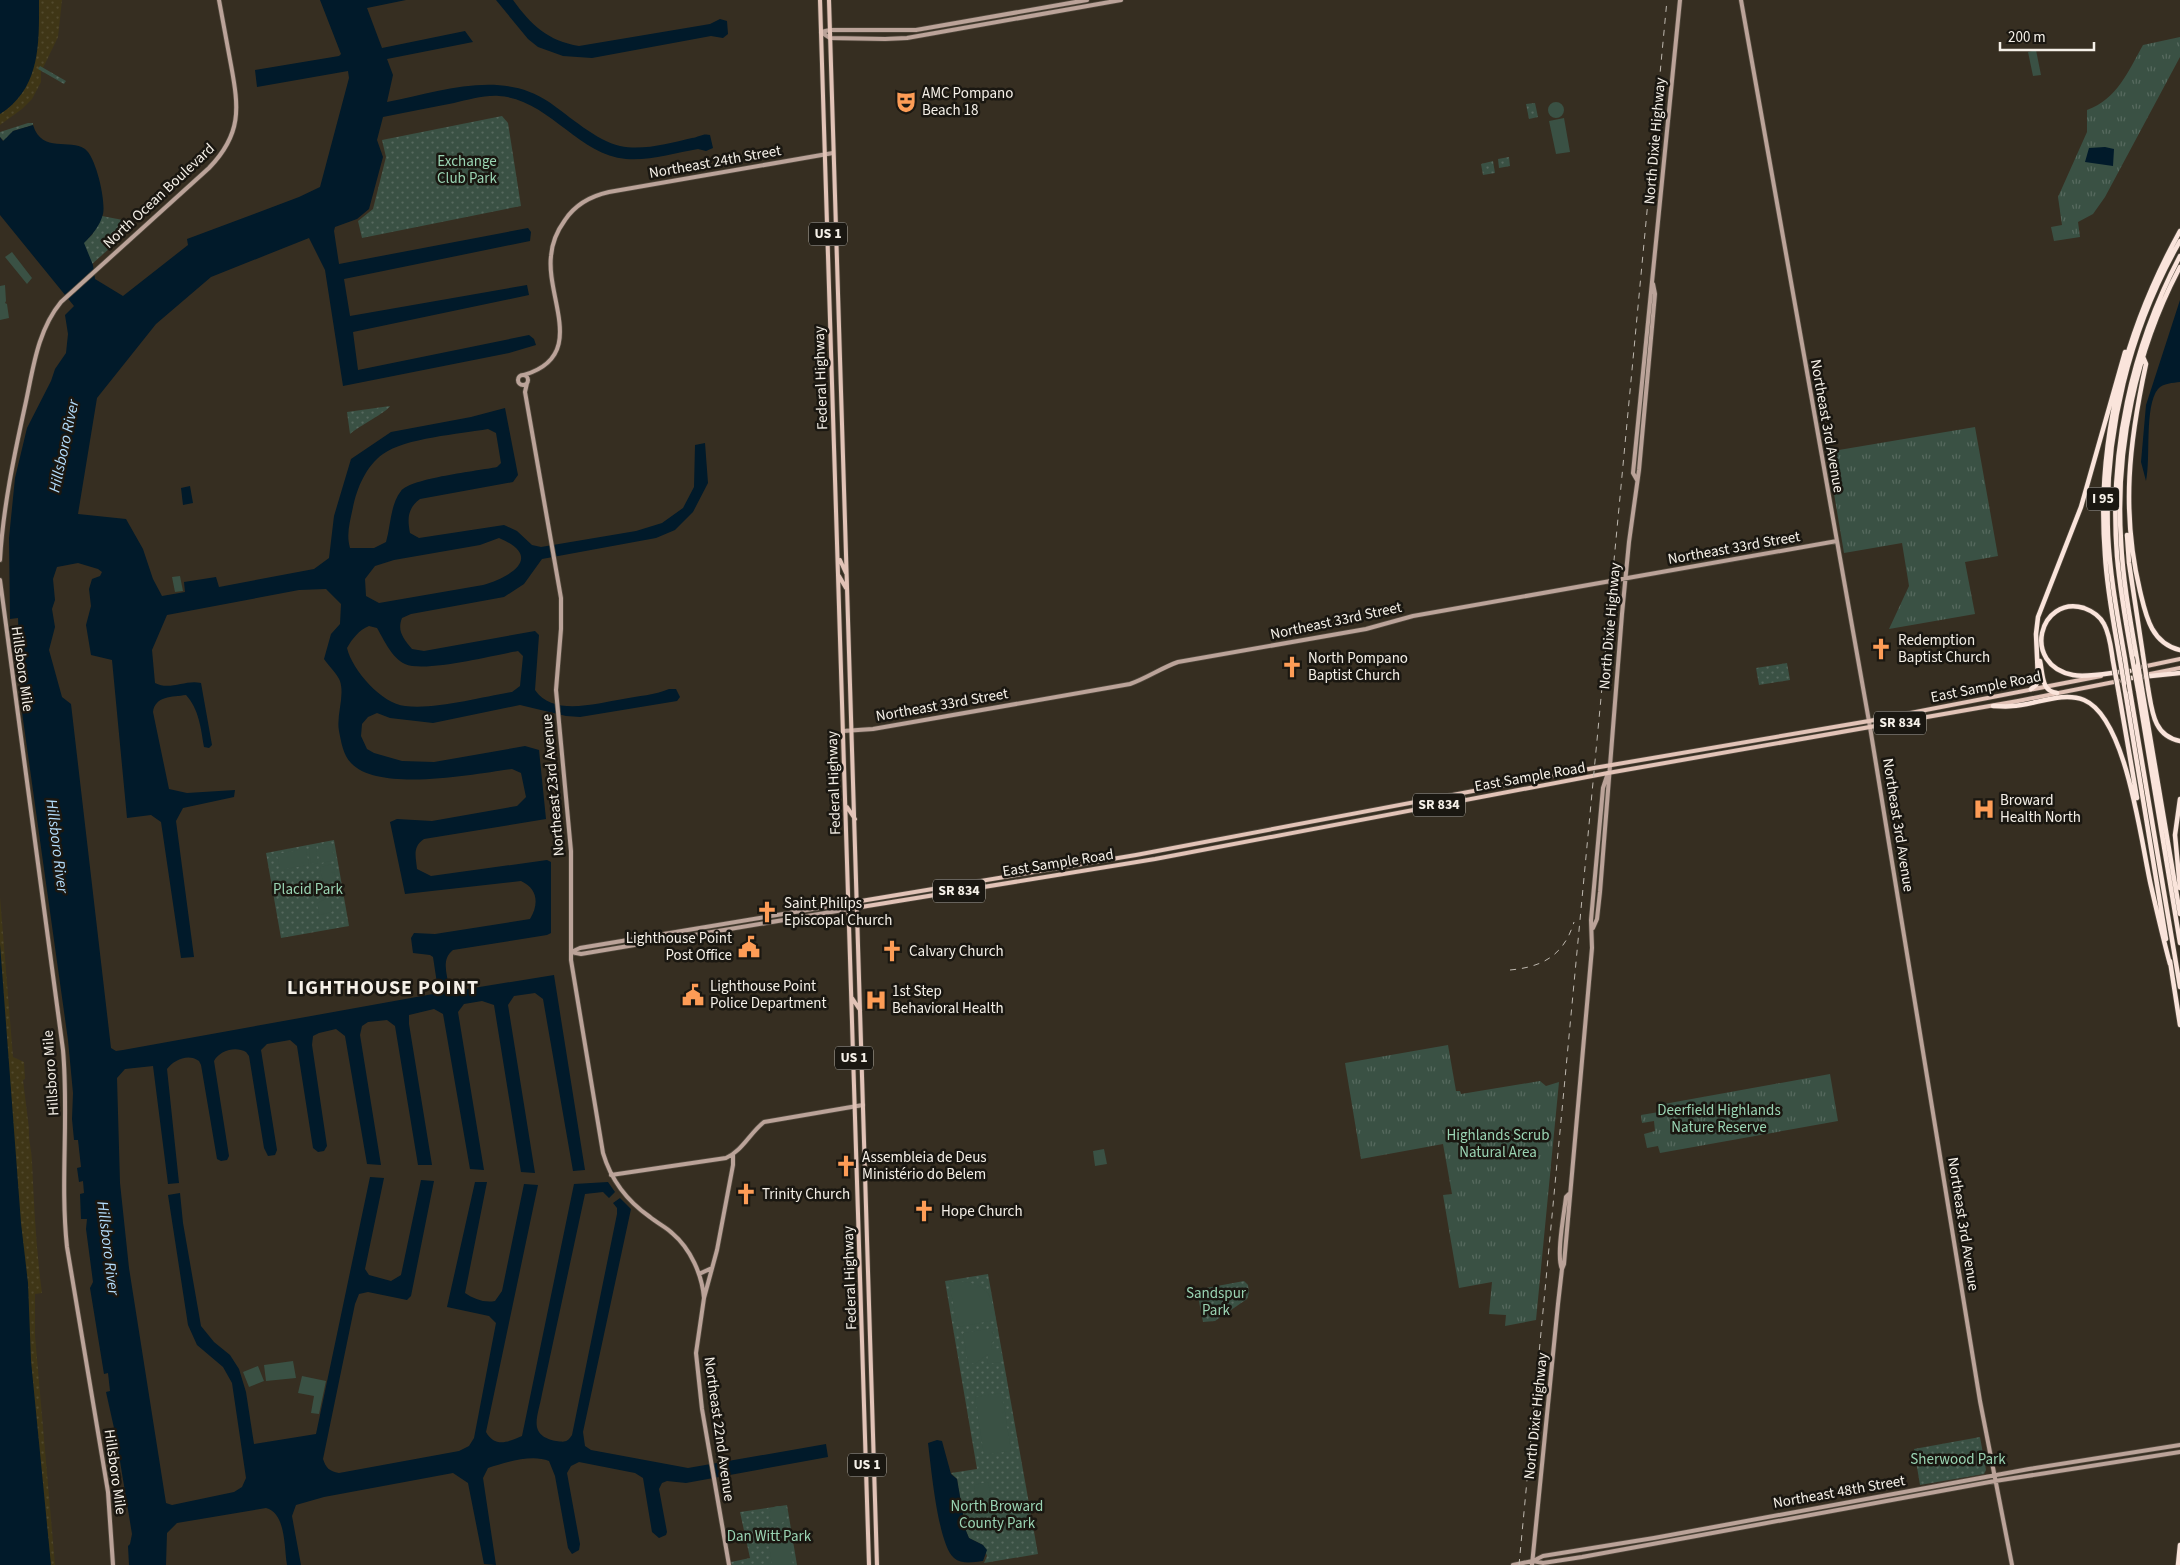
<svg xmlns="http://www.w3.org/2000/svg" width="2180" height="1565" font-family="'Source Sans 3',sans-serif">
<style>
.grass{fill:url(#grass-tufts)}
.sand{fill:url(#sand-dots)}
.park{fill:url(#park-dots)}
.pitch{fill:#3a5144}
.water{fill:#011a2a;fill-rule:evenodd}
.lines{fill:none;stroke-linecap:round;stroke-linejoin:round}
.secondary-casing{stroke:#51493d;stroke-width:5.5}
.primary-casing{stroke:#51493d;stroke-width:5.5}
.highway-casing{stroke:#51493d;stroke-width:6}
.secondary{stroke:#bba399;stroke-width:4}
.primary{stroke:#e2c3b7;stroke-width:4}
.highway{stroke:#fae4db;stroke-width:4.5}
.rail{stroke:#beb8af;stroke-width:1;stroke-dasharray:6 6;stroke-linecap:butt}
.highway-bridge-casing{stroke:#51493d;stroke-width:6;stroke-linecap:butt}
.highway-bridge{stroke:#fae4db;stroke-width:4.5}
.labels{text-anchor:middle;dominant-baseline:central;stroke-width:5;stroke-linejoin:round;paint-order:stroke}
.shield{fill:#1a1711;stroke:#b3afa8;stroke-width:1}
.shield-label{font-size:14px;font-weight:bold;fill:#f5f0e8}
.poi-label{font-size:15px;fill:#f5f0e8;stroke:#1a1711;text-anchor:start}
.street-label{font-size:15px;fill:#f5f0e8;stroke:#1a1711}
.park-label{font-size:15px;fill:#9ad4b3;stroke:#1a1711}
.water-label{font-size:16px;font-style:italic;fill:#b2dbfa;stroke:#1a1711}
.district-label{font-size:20px;font-weight:bold;letter-spacing:1px;fill:#f5f0e8;stroke:#1a1711}
</style>
<defs>
<pattern id="grass-tufts" width="24" height="20" patternUnits="userSpaceOnUse" patternTransform="scale(1.25)"><rect width="24" height="20" fill="#3a5144"/><path d="M3 7l-1-3M5 7V3M7 7l1-3M15 17l-1-3M17 17v-4M19 17l1-3" fill="none" stroke="#576a5f"/></pattern>
<pattern id="sand-dots" width="8" height="8" patternUnits="userSpaceOnUse" patternTransform="scale(1.25)"><rect width="8" height="8" fill="#3f3616"/><path d="M2 2h.1M6 6h.1" fill="none" stroke="#524a2d" stroke-width="1.8" stroke-linecap="round"/></pattern>
<pattern id="park-dots" width="8" height="8" patternUnits="userSpaceOnUse" patternTransform="scale(1.25)"><rect width="8" height="8" fill="#3a5144"/><path d="M2 2h.1M6 6h.1" fill="none" stroke="#576a5f" stroke-width="1.8" stroke-linecap="round"/></pattern>
</defs>
<rect width="100%" height="100%" fill="#362e21"/>
<path class="grass" d="M2180 37V57L2105 197 2093 214 2078 222 2080 237 2054 241 2051 227 2062 225 2058 197 2087 132V110C2117 99 2128 72 2143 45Z
M1975 427 1998 556 1965 562 1975 614 1889 629 1909 586 1902 543 1844 553 1827 452Z
M1448 1045 1456 1091H1460L1461 1094 1540 1081 1546 1086 1559 1082 1536 1320 1505 1326 1506 1315 1489 1314 1492 1282 1459 1288 1443 1195 1452 1194 1443 1144 1361 1159 1345 1063Z
M1830 1074 1838 1121 1660 1153 1658 1146 1647 1148 1644 1134 1655 1131 1654 1121 1642 1123 1641 1115 1665 1111 1664 1104Z"/>
<path class="sand" d="M39 0H62L58 37 41 72V82L32 99 22 109 0 125V114C39 90 39 41 39 0Z
M0 897 13 1057 24 1062 25 1079 23 1080 29 1129C28 1140 32 1151 32 1162 34 1206 36 1249 42 1293L35 1294V1336L55 1565H30L0 1240Z"/>
<path class="park" d="M40 66 66 81 64 84 38 69Z
M1535 103 1538 117 1529 119 1526 104Z
M502 116 508 123 521 206 362 238 358 221 373 209 386 157 382 140Z
M28 123H33V125L13 131 4 141 0 137V132Z
M1509 157 1510 166 1499 168 1498 159Z
M1493 161 1495 173 1483 175 1481 164Z
M102 216 128 221V232L92 264 83 243 92 235Z
M390 406C387 412 359 426 350 434L347 412Z
M1787 663 1790 680 1759 685 1756 668Z
M334 840 349 926 281 938 266 853Z
M988 1274 1038 1554 984 1563 987 1556 983 1545 969 1538 964 1526V1520L957 1479 951 1473 977 1469 945 1281Z
M1244 1281 1248 1285 1249 1293 1247 1299 1215 1321 1203 1322 1197 1291 1201 1289Z
M1980 1437 1986 1470 1984 1474 1920 1485 1914 1449Z
M787 1505 797 1565H731V1562L750 1558 740 1512Z"/>
<path class="pitch" d="M2036 50 2041 75 2033 76 2028 52Z
M1548 110a8 8 0 1 1 16 0a8 8 0 1 1-16 0Z
M1564 118 1570 152 1556 154 1549 121Z
M12 252 32 278 27 284 5 257Z
M5 285 6 301 5 303 7 304 9 318 0 320V286Z
M180 576 183 591 175 592 172 577Z
M332 844 335 860 321 863 318 846Z
M316 847 318 863 311 864 309 849Z
M306 849 309 865 280 870 277 854Z
M333 864 336 880 323 882 320 867Z
M330 897 332 912 319 915 317 903Z
M1104 1149 1107 1164 1095 1166 1093 1151Z
M958 1281C988 1284 991 1293 996 1320L958 1327 949 1282Z
M993 1328 994 1337 991 1350 1000 1348 1002 1359 1000 1362 987 1364 988 1354 976 1363 968 1364 963 1333Z
M293 1361 296 1378 266 1381 264 1365Z
M258 1366 264 1381 249 1387 243 1372Z
M302 1376 326 1381 319 1414 311 1413 314 1396 298 1393Z
M1002 1393 1011 1451 984 1455 975 1397Z
M988 1482 991 1498 977 1500 974 1485Z
M769 1515a9 9 0 1 1 18 0a9 9 0 1 1-18 0Z
M788 1528 793 1565H772L767 1532Z"/>
<path class="water" d="M0 0H39C39 43 41 88 0 114Z
M320 0H406L367 8 382 48 465 31 473 42 387 59 393 75 387 102C440 92 501 69 549 102 569 116 597 141 620 146 643 151 670 143 692 138 699 137 703 133 710 135L713 148 706 151 698 149C675 153 649 161 626 159 577 154 548 99 499 96 484 95 468 100 454 103 430 108 406 112 383 117L377 140 383 157 369 209 357 219 335 227 334 231 339 264 528 228 531 232 530 241 344 279 350 316 527 285 529 295 353 332 358 370 529 335 534 339 536 345 509 353 343 386 325 270 309 238 211 277 156 324 97 398 78 514 126 519 143 549 153 579 162 596 185 592 184 582 216 577 219 587 314 569 329 558 334 516 351 459 391 432 471 417 505 408 518 475 513 482 420 499C408 508 407 518 410 533L419 538 504 525 517 531 532 545 541 547 636 531 662 523 683 508 694 487 695 445 705 443 708 483 693 512 675 530 656 538 542 559 524 584 504 597 411 614 402 618C397 631 403 638 412 649L424 651 535 631 539 635 535 690C553 717 597 703 623 699 638 696 655 695 669 689H676L680 697 677 701 580 717 566 716 520 705 433 723 390 718 377 713 368 717 362 724 361 736 367 749 374 753 402 761 434 762 525 746 539 750 546 819 424 839C412 847 416 857 417 869L431 876 547 860 551 862V933L547 935 453 950C441 959 447 974 449 987L455 991 554 975 585 1170 573 1171 543 999 535 993 514 996 508 1005 535 1173 521 1172 494 1005 482 1001 464 1004 458 1012 484 1170 470 1169 443 1014 434 1009 409 1015V1024L432 1165H418L395 1026 387 1020 368 1022 362 1026 360 1035 381 1165 367 1164 345 1036 336 1029 319 1033 313 1036 312 1045 327 1146 324 1151 318 1152 313 1148 297 1046 290 1040 267 1044 261 1050 277 1150 275 1155 268 1156 264 1148 249 1056 246 1052C236 1046 220 1050 214 1061L229 1156 227 1160 221 1161 217 1159 201 1065 199 1061C188 1053 174 1060 167 1069L179 1183 168 1184 153 1066 125 1069 117 1078 120 1183 129 1268 166 1503 172 1505 234 1492 242 1487 246 1478 232 1383 223 1367 197 1345 188 1325 168 1195 180 1193 183 1223 201 1326 214 1342 230 1355 239 1369 246 1392 254 1444 316 1434 370 1177 384 1178 365 1269 369 1275 391 1281 401 1275 421 1180 434 1181 411 1296 407 1300 368 1292 359 1294 355 1304 323 1459C326 1468 329 1471 339 1473L459 1451 469 1446 474 1438 496 1323 489 1316 447 1307 475 1182H487L465 1293C474 1299 484 1303 495 1301L502 1291 524 1184 538 1185 486 1432C495 1448 508 1442 522 1436L574 1184 608 1182 615 1192 609 1198 603 1192 585 1194 542 1394C538 1417 527 1435 556 1441 564 1442 567 1443 572 1435L617 1214V1208L613 1203 620 1198 631 1209 583 1432 585 1446 591 1450 688 1468 826 1444 828 1457 686 1483 667 1481 662 1483 659 1489 667 1532 666 1535 659 1538 652 1532 643 1478 635 1473 579 1462 571 1466 567 1473 580 1544 579 1550 572 1554 568 1548 555 1476 549 1461C532 1454 506 1462 488 1468L483 1478 496 1565 484 1564 468 1483 453 1473 324 1497 296 1505 292 1516 301 1565H287C284 1547 286 1513 266 1508L177 1523 167 1533 166 1565H129L128 1546 130 1544 132 1534 116 1437 106 1392 110 1391 108 1373 104 1374 90 1288 93 1282 86 1229 87 1219H81L80 1194 84 1193 83 1181 79 1182 77 1168 81 1167 78 1140H74L72 1119 73 1093 68 1040 22 712 18 618 10 619 9 538 15 478 27 428 51 381 55 369 66 353 68 334 65 315 74 306 0 215V137L3 141 13 131 33 125C42 154 70 138 85 149 96 157 106 201 103 214 100 226 92 235 84 243L93 265 95 279 123 296 188 245 187 239 299 197 320 187 349 78 348 71 257 87 255 70 339 56 341 54ZM488 429 496 433 501 463 497 467C478 471 411 478 401 491 390 505 391 525 386 542L374 548H350C346 534 350 522 353 507 357 488 366 466 383 454 405 438 460 434 488 429ZM499 538C544 557 511 577 483 585L379 603 366 596 365 579 375 566 394 560 480 545ZM78 563 98 569 102 572 100 576 92 579 89 589 91 606 86 625 91 655 112 660 127 818 151 815 161 822 181 958 194 957 176 821 183 808 234 797 235 790 187 793 169 789 153 712C155 696 172 697 186 695 199 709 201 729 204 747L209 748 212 745 201 683C186 679 170 691 155 683L152 650 167 615 299 590 326 589 341 604 340 624 331 634 324 659C329 666 337 674 340 681 345 697 336 715 339 731 341 741 343 755 351 763 379 793 474 774 512 769L521 773 526 797 517 806 432 821 397 819 390 822 405 894 521 881C538 889 539 904 530 919L435 934 414 933 411 938 413 953 430 955 433 957 438 990 433 994 123 1050 116 1051 111 1048 71 704 62 697 49 650 55 627 52 609 55 600 53 579 57 567ZM369 626 377 628C384 640 392 658 405 664 425 673 494 655 518 651L523 656 520 686 512 692C482 697 434 710 405 706 382 704 352 670 347 648 352 639 359 630 369 626Z
M496 0H513C531 25 548 41 579 46L710 24 720 19 727 21 728 34 723 38 711 36 592 58 563 56 538 47 528 39Z
M2105 147 2114 149 2113 166 2085 162 2089 148Z
M2180 300V382C2173 383 2163 383 2158 389 2144 406 2151 459 2146 481L2141 462 2146 405Z
M190 486 193 503 183 505 181 488Z
M0 944 21 1223 28 1283 31 1361 51 1565H0Z
M937 1440 942 1441 951 1474 957 1479 964 1520V1526L969 1538 983 1545 987 1550 983 1561C974 1562 962 1565 954 1558 938 1545 931 1466 928 1443Z"/>
<g class="lines">
<g class="secondary-casing">
<path id="secondary" d="M1741 0 1870 727 1980 1401 2012 1565
M821 32 830 38 885 39 907 38 1121 0
M821 32 830 30H916L1087 0
M518 380a5 5 0 1 1 10 0a5 5 0 1 1-10 0Z
M524 375C588 356 546 299 551 256 552 242 557 231 565 220 575 205 591 196 609 192L833 153
M527 383 525 392 561 598V629L556 690 571 851V960L603 1153C611 1180 627 1201 650 1217 657 1223 666 1227 672 1233 691 1249 702 1275 704 1298
M1637 480 1633 473 1637 433 1680 0
M0 560C3 508 14 456 25 406 33 370 37 331 61 302L209 168C242 134 239 108 231 65 227 43 223 21 219 0
M0 580 63 1050C69 1116 60 1182 67 1247L108 1492 113 1565
M843 731 873 729 1130 684C1147 678 1161 668 1178 662L1366 629 1413 616 1837 541
M1593 928 1597 919 1600 892 1622 614 1629 542 1639 470 1655 294 1653 284
M571 952 580 948 849 903
M571 952 581 954 849 909
M611 1175 726 1158C742 1151 750 1133 764 1122L863 1105
M1562 1269C1556 1256 1564 1214 1566 1197L1569 1194
M699 1274 712 1268
M1533 1561 1543 1563 1582 1557 1995 1481 2180 1452
M729 1565 702 1409 696 1353 704 1298 717 1250 733 1165V1155
M1513 1565 1533 1561 1543 1556 1654 1538 2029 1469 2180 1445
M1532 1565 1558 1304 1562 1269 1564 1264 1592 948 1591 920 1603 788 1608 773"/>
</g>
<g class="primary-casing">
<path id="primary" d="M820 0 869 1565
M829 0 877 1565
M840 560 846 573
M839 576 846 588
M2142 667 2180 659
M2150 674 2180 668
M847 807 855 819
M849 903 1136 855 1594 768 1869 721 2101 676
M849 909 1155 859 1608 773 2018 701 2119 681
M852 998 860 1010"/>
</g>
<g class="highway-casing">
<path id="highway" d="M2143 357 2146 364C2129 443 2121 511 2140 591 2146 616 2151 643 2180 650
M2127 535 2129 563 2143 655
M2132 657C2126 624 2120 590 2117 556 2109 452 2131 349 2180 256
M2125 659C2118 618 2110 577 2108 535 2104 433 2129 330 2180 241
M2120 660C2114 625 2107 590 2105 555 2096 440 2125 331 2180 231
M2040 661C2043 674 2041 691 2057 693
M2113 661C2111 649 2110 635 2104 624 2100 616 2092 611 2084 608 2039 595 2021 665 2073 675 2088 678 2114 672 2130 671
M2138 665C2131 624 2123 583 2121 541 2115 448 2136 350 2180 267
M2131 678 2180 673
M2124 684 2166 939
M2148 688C2152 710 2153 736 2180 741
M2031 689 2036 685 2038 679 2036 634 2038 617 2081 507 2125 352
M2142 689 2180 914
M2138 690 2180 943
M2130 691 2180 987
M2119 694 2137 798
M1993 706C2000 706 2006 707 2012 706 2035 705 2062 691 2084 700 2127 718 2141 843 2151 886 2157 912 2163 938 2170 964
M2180 799 2175 835 2180 888
M2170 961 2180 1025
M2178 1565 2180 1545"/>
</g>
<use href="#secondary" class="secondary"/>
<use href="#primary" class="primary"/>
<use href="#highway" class="highway"/>
<path class="rail" d="M1510 970C1543 967 1564 955 1574 922
M1519 1565 1667 0"/>
<g class="highway-bridge-casing">
<path id="highway-bridge" d="M2143 655 2148 688
M2132 657 2138 690
M2125 659 2130 691
M2120 660 2124 684
M2113 661 2119 694
M2138 665 2142 689"/>
</g>
<use href="#highway-bridge" class="highway-bridge"/>
</g>
<defs>
<g id="theatre-bare" transform="scale(1.725)"><path d="M-5-5.5Q0-4 5-5.5V0Q5 5 0 6Q-5 5-5 0ZM-3.3-2.5H-1v1.5H-3.3ZM1-2.5H3.3v1.5H1ZM-2.8 1Q0 5.5 2.8 1Z" fill="#fd9c56" stroke="#1a1711" stroke-width="2.5" paint-order="stroke"/></g>
<g id="church-bare" transform="scale(1.725)"><path d="M-1.2-6h2.4v3.5h3.3v2.4h-3.3V6h-2.4V-.1h-3.3v-2.4h3.3Z" fill="#fd9c56" stroke="#1a1711" stroke-width="2.5" paint-order="stroke"/></g>
<g id="hospital-bare" transform="scale(1.725)"><path d="M-5-5h3v3.5h4V-5h3V5h-3V1.5h-4V5h-3Z" fill="#fd9c56" stroke="#1a1711" stroke-width="2.5" paint-order="stroke"/></g>
<g id="civic-bare" transform="scale(1.725)"><path d="M-.6-6.5H3V-4.5H.6V-3L4-1V1h2V6H-6V1h2V-1L-.6-3ZM-1.2 2.5V6h2.4V2.5Z" fill="#fd9c56" stroke="#1a1711" stroke-width="2.5" paint-order="stroke"/></g>
</defs>
<g fill-rule="evenodd">
<use href="#theatre-bare" x="906" y="102"/>
<use href="#church-bare" x="1881" y="649"/>
<use href="#church-bare" x="1292" y="667"/>
<use href="#hospital-bare" x="1984" y="809"/>
<use href="#church-bare" x="767" y="912"/>
<use href="#civic-bare" x="749" y="947"/>
<use href="#church-bare" x="892" y="951"/>
<use href="#civic-bare" x="693" y="995"/>
<use href="#hospital-bare" x="876" y="1000"/>
<use href="#church-bare" x="846" y="1166"/>
<use href="#church-bare" x="746" y="1194"/>
<use href="#church-bare" x="924" y="1211"/>
</g>
<g class="labels">
<g class="shield">
<rect x="809" y="222.5" width="38" height="23" rx="4"/>
<rect x="2087" y="487.5" width="32" height="23" rx="4"/>
<rect x="1874" y="711.5" width="52" height="23" rx="4"/>
<rect x="1413" y="793.5" width="52" height="23" rx="4"/>
<rect x="933" y="879.5" width="52" height="23" rx="4"/>
<rect x="835" y="1046.5" width="38" height="23" rx="4"/>
<rect x="848" y="1453.5" width="38" height="23" rx="4"/>
</g>
<g class="shield-label">
<text x="828" y="234">US 1</text>
<text x="2103" y="499">I 95</text>
<text x="1900" y="723">SR 834</text>
<text x="1439" y="805">SR 834</text>
<text x="959" y="891">SR 834</text>
<text x="854" y="1058">US 1</text>
<text x="867" y="1465">US 1</text>
</g>
<g class="poi-label">
<text x="922" y="93">AMC Pompano<tspan x="922" dy="17">Beach 18</tspan></text>
<text x="1898" y="640">Redemption<tspan x="1898" dy="17">Baptist Church</tspan></text>
<text x="1308" y="658">North Pompano<tspan x="1308" dy="17">Baptist Church</tspan></text>
<text x="2000" y="800">Broward<tspan x="2000" dy="17">Health North</tspan></text>
<text x="784" y="903">Saint Philips<tspan x="784" dy="17">Episcopal Church</tspan></text>
<text x="732" y="938" text-anchor="end">Lighthouse Point<tspan x="732" dy="17">Post Office</tspan></text>
<text x="909" y="951">Calvary Church</text>
<text x="710" y="986">Lighthouse Point<tspan x="710" dy="17">Police Department</tspan></text>
<text x="892" y="991">1st Step<tspan x="892" dy="17">Behavioral Health</tspan></text>
<text x="862" y="1157">Assembleia de Deus<tspan x="862" dy="17">Ministério do Belem</tspan></text>
<text x="762" y="1194">Trinity Church</text>
<text x="941" y="1211">Hope Church</text>
</g>
<g class="street-label">
<text transform="translate(1655 141) rotate(-85)">North Dixie Highway</text>
<text transform="translate(715 162) rotate(-10)">Northeast 24th Street</text>
<text transform="translate(159 196) rotate(-43)">North Ocean Boulevard</text>
<text transform="translate(821 378) rotate(-92)">Federal Highway</text>
<text transform="translate(1827 426) rotate(80)">Northeast 3rd Avenue</text>
<text transform="translate(1734 548) rotate(-10)">Northeast 33rd Street</text>
<text transform="translate(1336 621) rotate(-12)">Northeast 33rd Street</text>
<text transform="translate(1610 626) rotate(-85)">North Dixie Highway</text>
<text transform="translate(22 669) rotate(82)">Hillsboro Mile</text>
<text transform="translate(1986 687) rotate(-11)">East Sample Road</text>
<text transform="translate(942 705) rotate(-10)">Northeast 33rd Street</text>
<text transform="translate(1530 777) rotate(-10)">East Sample Road</text>
<text transform="translate(834 783) rotate(-92)">Federal Highway</text>
<text transform="translate(553 785) rotate(-95)">Northeast 23rd Avenue</text>
<text transform="translate(1898 825) rotate(81)">Northeast 3rd Avenue</text>
<text transform="translate(1058 863) rotate(-9)">East Sample Road</text>
<text transform="translate(51 1073) rotate(-94)">Hillsboro Mile</text>
<text transform="translate(1963 1224) rotate(81)">Northeast 3rd Avenue</text>
<text transform="translate(850 1278) rotate(-92)">Federal Highway</text>
<text transform="translate(1536 1416) rotate(-84)">North Dixie Highway</text>
<text transform="translate(719 1429) rotate(82)">Northeast 22nd Avenue</text>
<text transform="translate(115 1472) rotate(82)">Hillsboro Mile</text>
<text transform="translate(1839 1492) rotate(-10)">Northeast 48th Street</text>
</g>
<g class="park-label">
<text x="467" y="161">Exchange<tspan x="467" dy="17">Club Park</tspan></text>
<text x="308" y="889">Placid Park</text>
<text x="1719" y="1110">Deerfield Highlands<tspan x="1719" dy="17">Nature Reserve</tspan></text>
<text x="1498" y="1135">Highlands Scrub<tspan x="1498" dy="17">Natural Area</tspan></text>
<text x="1216" y="1293">Sandspur<tspan x="1216" dy="17">Park</tspan></text>
<text x="1958" y="1459">Sherwood Park</text>
<text x="997" y="1506">North Broward<tspan x="997" dy="17">County Park</tspan></text>
<text x="769" y="1536">Dan Witt Park</text>
</g>
<g class="water-label">
<text transform="translate(64 446) rotate(-78)">Hillsboro River</text>
<text transform="translate(57 846) rotate(83)">Hillsboro River</text>
<text transform="translate(108 1248) rotate(83)">Hillsboro River</text>
</g>
<g class="district-label">
<text x="383" y="988">LIGHTHOUSE POINT</text>
</g>
</g>
<path d="M2000 42v8h94v-8" fill="none" stroke="#f5f0e8" stroke-width="2.5"/>
<text x="2008" y="42" font-size="15" fill="#f5f0e8" stroke="#1a1711" stroke-width="4" paint-order="stroke">200 m</text>
</svg>
